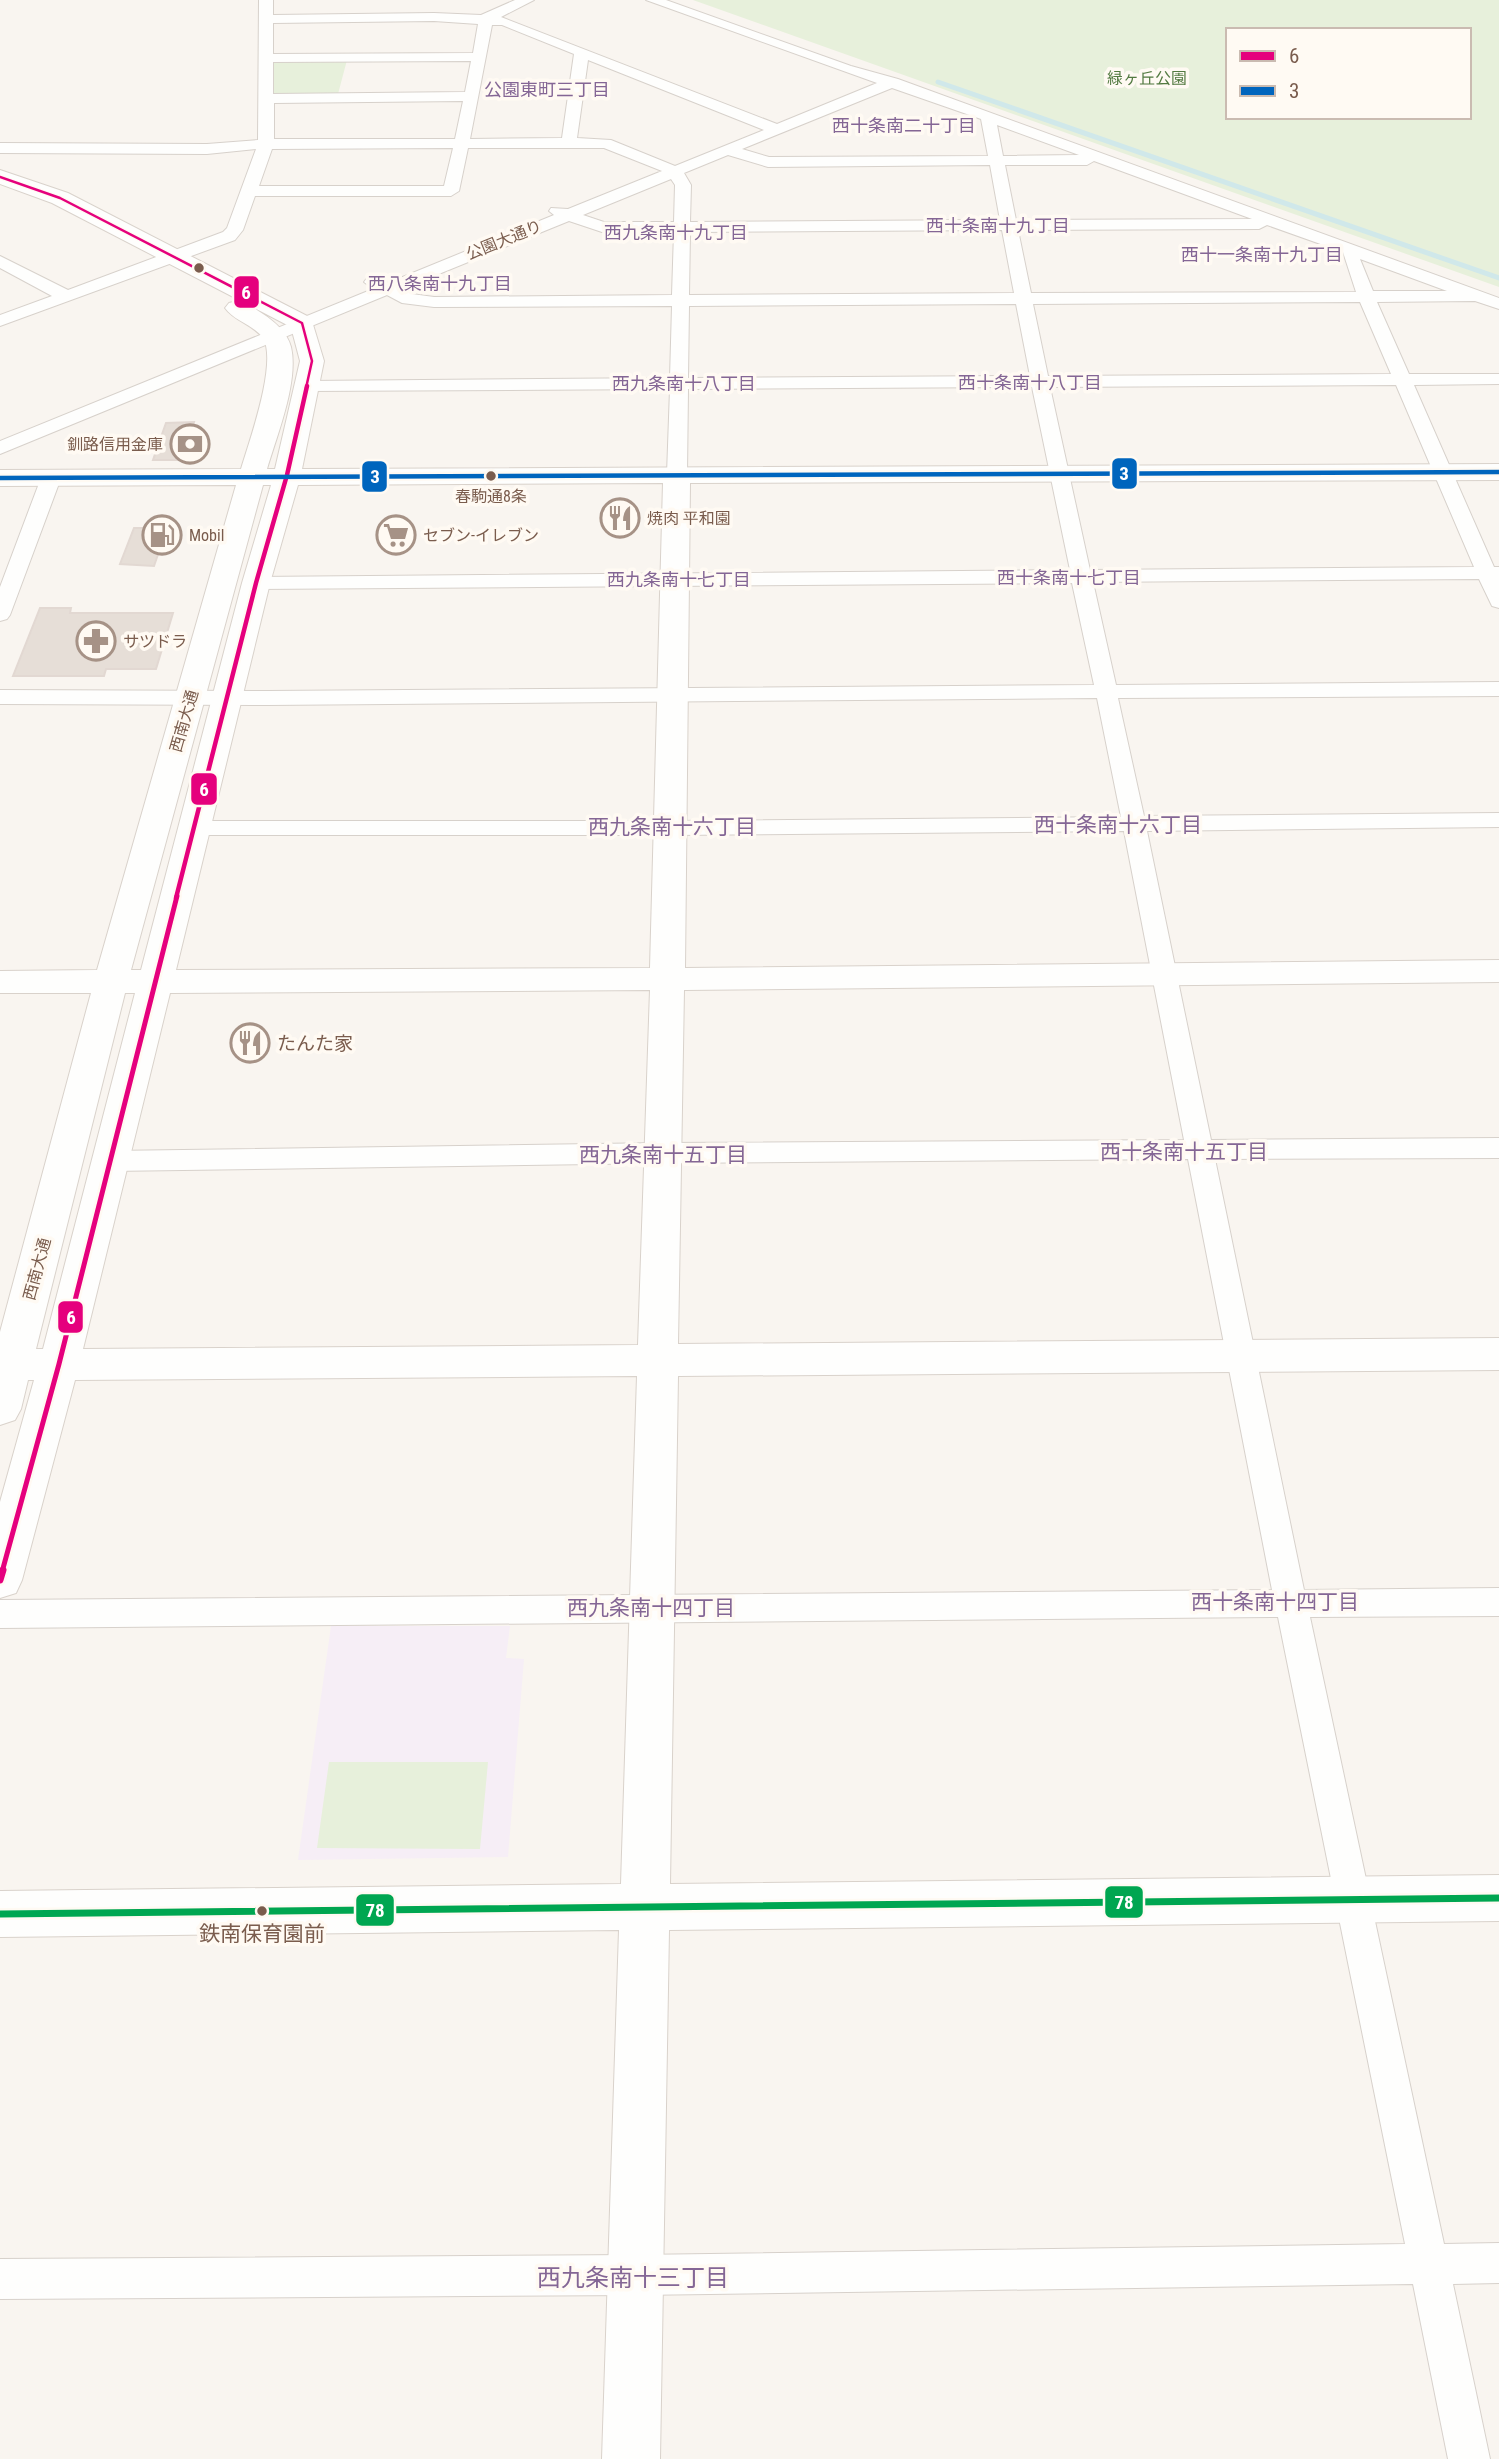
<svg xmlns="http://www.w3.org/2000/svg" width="1499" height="2459" font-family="'Roboto Condensed','Noto Sans JP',sans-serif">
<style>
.education{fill:#f6eef6}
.green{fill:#e7f0db;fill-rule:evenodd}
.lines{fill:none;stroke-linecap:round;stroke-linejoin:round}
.stream{stroke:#d0e8ea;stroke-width:5}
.building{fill:#e6ded7;stroke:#e2d8d2;stroke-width:2}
.street-casing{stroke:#d7d1cb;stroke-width:2}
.secondary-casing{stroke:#d9d2cb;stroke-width:2}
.street{fill:#fefefd;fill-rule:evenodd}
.secondary{fill:#fefefd;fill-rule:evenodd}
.bus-1-far3-casing{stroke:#fffaf3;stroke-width:5}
.bus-1-far2-casing{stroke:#fffaf3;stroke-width:9}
.bus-1-far1-casing{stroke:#fffaf3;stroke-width:10}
.bus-1-casing{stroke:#fffaf3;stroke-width:12}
.bus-2-casing{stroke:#fffaf3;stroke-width:9}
.bus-3-casing{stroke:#fffaf3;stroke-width:12}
.bus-1-far3{stroke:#e5007d;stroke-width:2.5}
.bus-1-far2{stroke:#e5007d;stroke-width:4.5}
.bus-1-far1{stroke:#e5007d;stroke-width:5}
.bus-1{stroke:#e5007d;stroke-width:7}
.bus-2{stroke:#0065bd;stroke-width:4.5}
.bus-3{stroke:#00a651;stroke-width:7}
.bus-dot{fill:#7a5c4d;stroke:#fffaf3;stroke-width:2.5}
.labels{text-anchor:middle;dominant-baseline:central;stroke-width:7;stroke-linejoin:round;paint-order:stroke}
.far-park-label{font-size:16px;fill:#537a41;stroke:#fffaf3}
.far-street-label{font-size:16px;fill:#7a5c4d;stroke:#fffaf3}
.far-poi-label{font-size:16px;fill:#7a5c4d;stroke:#fffaf3;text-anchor:start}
.far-bus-label{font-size:16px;fill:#7a5c4d;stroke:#fffaf3}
.far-neighbourhood-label{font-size:18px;fill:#846695;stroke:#fffaf3}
.poi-label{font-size:19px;fill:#7a5c4d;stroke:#fffaf3;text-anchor:start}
.neighbourhood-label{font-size:21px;fill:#846695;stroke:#fffaf3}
.near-bus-label{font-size:21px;fill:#7a5c4d;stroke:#fffaf3}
.near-neighbourhood-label{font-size:24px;fill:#846695;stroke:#fffaf3}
.line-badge{stroke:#fffaf3;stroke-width:2.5}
.badge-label{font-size:19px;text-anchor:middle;font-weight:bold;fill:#fff}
</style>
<rect width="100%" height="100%" fill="#f9f5f0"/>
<path class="education" d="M331 1626H510L506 1658 524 1659 508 1857 298 1860Z"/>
<path class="green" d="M693 0H1499V287ZM1228 30H1469V117H1228Z
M347 60 338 94 273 95 272 61Z
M329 1762H488L480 1849 317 1848Z"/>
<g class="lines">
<path class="stream" d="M938 82 1499 278"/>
</g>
<path class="building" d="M194 422 182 460H153L166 423Z
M134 528H167L154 566 120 564Z
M40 608H71L70 613H173L156 669H106L104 676H13Z"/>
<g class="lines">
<g class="street-casing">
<path id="street" d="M259 0H273V15L434 13 481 15 515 0H534L501 17 777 124 877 83 646 0H666L851 66 898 79 1499 298V309L1475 301 1377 302 1409 374H1499V384L1414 385 1494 567H1499V608L1492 606 1479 579 1093 582 1116 685 1499 682V696L1118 698 1144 816 1499 813V827L1147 831 1211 1140 1499 1138V1158L1215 1159 1304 1590 1499 1588V1616L1310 1617 1444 2244 1499 2243V2283L1453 2284 1490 2459H1448L1413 2284 637 2295 0 2299V2259L637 2255 1405 2244 1278 1617 0 1628V1600L1272 1590 1188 1159 663 1163 110 1171 100 1168 96 1161 100 1154 110 1151 663 1143 1184 1140 1124 831 671 835H193L185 833 181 828 185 823 193 821H671L1121 817 1097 698 268 705 0 704V690L268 691 1094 685 1072 583 256 589 249 587 246 583 249 579 256 577 1070 570 1032 387 688 389 687 474 677 480 667 474 670 389 307 391 298 386 307 381 670 378 672 306 434 307 402 303 387 295 0 454V441L373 289 364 282 367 278 373 277 388 283 554 215 549 211 551 208 568 209 662 171 604 148H468L459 191 451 196H255L243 230 235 240 0 326V315L52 296 0 268V256L68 290 223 232 227 228 256 149 207 154 0 153V143L207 144 258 140ZM434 21 478 24 473 53 273 54V23ZM492 25H502L574 54 562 138 470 139ZM588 60 764 130 675 166 611 140 577 138ZM471 61 465 92 273 94V62ZM892 88 981 119 988 156 769 157 742 149ZM463 101 455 139H274V103ZM997 125 1079 155 1003 156ZM453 148 444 186H259L272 149ZM728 155 768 167 990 165 1000 220 690 222 691 185 684 173ZM1094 161 1252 219 1016 220 1005 165H1087ZM671 179 675 185 674 222H604L583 215ZM569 221 602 232H674L672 295 434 297 412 294 402 289ZM1267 225 1343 252 1356 292 1031 293 1018 230 1259 229ZM1002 230 1014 293 689 295 690 232ZM1360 259 1447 291H1373ZM1360 302 1391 374 1048 376 1033 304ZM1016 304 1030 376 688 378 689 306ZM1396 385 1474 567 1090 570 1050 387Z
M51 472 61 478 10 615 7 619 0 621V587L41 478Z"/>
</g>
<g class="secondary-casing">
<path id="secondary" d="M0 170 68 193 311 318 324 361 302 469 1499 464V480L690 483 685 968 1499 960V982L684 990 678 1344 1499 1338V1370L678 1376 670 1884 1499 1875V1921L669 1930 660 2459H602L619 1930 0 1937V1891L621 1884 637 1376 75 1380 22 1580 16 1593 0 1598V1502L34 1380H28L21 1409 15 1420 0 1425V1332L91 993H0V971L97 970 236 485 0 486V470L241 469C249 442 278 362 263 338 254 325 234 321 225 308L229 303C243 299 251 306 263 314 275 322 287 332 291 347 299 381 277 435 267 469H275L300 361 291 327 52 203 0 184ZM663 483 650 968 176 970 270 583 298 485ZM263 485H271L242 583 141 970H131ZM650 990 638 1345 83 1349 170 993ZM125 993H135L43 1349H36Z"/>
</g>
<use href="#street" class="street"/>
<use href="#secondary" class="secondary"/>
<g class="bus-1-far3-casing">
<path id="bus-1-far3" d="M0 177 60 198 302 323 312 361 306 388"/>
</g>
<g class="bus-1-far2-casing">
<path id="bus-1-far2" d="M176 898 256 583 287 475 307 386"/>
</g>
<g class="bus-1-far1-casing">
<path id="bus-1-far1" d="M2 1572 59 1364 177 896"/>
</g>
<g class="bus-1-casing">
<path id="bus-1" d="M0 1580 3 1570"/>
</g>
<g class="bus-2-casing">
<path id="bus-2" d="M0 478 1499 472"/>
</g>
<g class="bus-3-casing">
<path id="bus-3" d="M0 1914 1499 1898"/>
</g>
<use href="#bus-1-far3" class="bus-1-far3"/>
<use href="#bus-1-far2" class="bus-1-far2"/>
<use href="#bus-1-far1" class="bus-1-far1"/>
<use href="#bus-1" class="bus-1"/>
<use href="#bus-2" class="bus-2"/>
<use href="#bus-3" class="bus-3"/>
</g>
<defs>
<g id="bank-ring" transform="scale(2.0125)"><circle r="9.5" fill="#fffaf3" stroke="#a69286" stroke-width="1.5"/><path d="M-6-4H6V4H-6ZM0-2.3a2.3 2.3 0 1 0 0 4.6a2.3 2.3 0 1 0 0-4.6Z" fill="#a69286"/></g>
<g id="restaurant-ring" transform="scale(2.0125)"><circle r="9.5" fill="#fffaf3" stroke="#a69286" stroke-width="1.5"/><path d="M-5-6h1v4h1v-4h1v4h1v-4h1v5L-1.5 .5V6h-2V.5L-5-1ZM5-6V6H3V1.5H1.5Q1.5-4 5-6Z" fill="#a69286"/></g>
<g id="fuel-ring" transform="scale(2.0125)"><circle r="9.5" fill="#fffaf3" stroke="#a69286" stroke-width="1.5"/><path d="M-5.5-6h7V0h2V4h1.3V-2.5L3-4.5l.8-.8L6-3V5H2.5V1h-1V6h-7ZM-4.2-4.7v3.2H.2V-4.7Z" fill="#a69286"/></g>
<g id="supermarket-ring" transform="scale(2.0125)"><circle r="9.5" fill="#fffaf3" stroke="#a69286" stroke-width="1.5"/><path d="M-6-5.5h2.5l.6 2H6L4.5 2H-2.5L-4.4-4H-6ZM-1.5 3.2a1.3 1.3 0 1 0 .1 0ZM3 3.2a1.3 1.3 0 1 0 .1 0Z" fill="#a69286"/></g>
<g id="pharmacy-ring" transform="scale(2.0125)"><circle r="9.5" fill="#fffaf3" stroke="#a69286" stroke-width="1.5"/><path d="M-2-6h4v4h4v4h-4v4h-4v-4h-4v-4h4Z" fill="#a69286"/></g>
</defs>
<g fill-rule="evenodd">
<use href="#bank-ring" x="190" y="444"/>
<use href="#restaurant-ring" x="620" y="518"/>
<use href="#fuel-ring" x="162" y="535"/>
<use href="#supermarket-ring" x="396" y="535"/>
<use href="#pharmacy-ring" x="96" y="641"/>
<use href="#restaurant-ring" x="250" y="1043"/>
</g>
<g class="bus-dot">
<circle cx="199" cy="268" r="6"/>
<circle cx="491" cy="476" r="6"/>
<circle cx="262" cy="1911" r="6"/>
</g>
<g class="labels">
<g class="far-park-label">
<text x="1147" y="78">緑ヶ丘公園</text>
</g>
<g class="far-street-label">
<text transform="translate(504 240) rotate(-22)">公園大通り</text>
<text transform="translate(184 721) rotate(-74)">西南大通</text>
<text transform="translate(37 1269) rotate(-75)">西南大通</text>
</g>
<g class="far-poi-label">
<text x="163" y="444" text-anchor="end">釧路信用金庫</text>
<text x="647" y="518">焼肉 平和園</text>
<text x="189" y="535">Mobil</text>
<text x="423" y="535">セブン-イレブン</text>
<text x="123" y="641">サツドラ</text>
</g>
<g class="far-bus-label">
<text x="491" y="496">春駒通8条</text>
</g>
<g class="far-neighbourhood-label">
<text x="547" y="89">公園東町三丁目</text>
<text x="904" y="125">西十条南二十丁目</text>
<text x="998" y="225">西十条南十九丁目</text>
<text x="676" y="232">西九条南十九丁目</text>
<text x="1262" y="254">西十一条南十九丁目</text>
<text x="440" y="283">西八条南十九丁目</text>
<text x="1030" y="382">西十条南十八丁目</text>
<text x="684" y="383">西九条南十八丁目</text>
<text x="1069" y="577">西十条南十七丁目</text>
<text x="679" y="579">西九条南十七丁目</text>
</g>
<g class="poi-label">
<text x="277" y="1043">たんた家</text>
</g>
<g class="neighbourhood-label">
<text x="1118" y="825">西十条南十六丁目</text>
<text x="672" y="827">西九条南十六丁目</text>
<text x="1184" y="1152">西十条南十五丁目</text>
<text x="663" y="1155">西九条南十五丁目</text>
<text x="1275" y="1602">西十条南十四丁目</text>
<text x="651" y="1608">西九条南十四丁目</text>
</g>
<g class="near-bus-label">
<text x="262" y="1934">鉄南保育園前</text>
</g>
<g class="near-neighbourhood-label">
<text x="633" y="2278">西九条南十三丁目</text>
</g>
</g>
<g class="line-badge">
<rect x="233" y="275" width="27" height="34" rx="7" fill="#e5007d"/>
<rect x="1111" y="457" width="27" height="33" rx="7" fill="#0065bd"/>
<rect x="361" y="460" width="27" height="33" rx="7" fill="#0065bd"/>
<rect x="190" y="772" width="28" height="34" rx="7" fill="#e5007d"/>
<rect x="57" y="1300" width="27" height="34" rx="7" fill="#e5007d"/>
<rect x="1104" y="1885" width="40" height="34" rx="7" fill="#00a651"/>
<rect x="355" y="1893" width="40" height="34" rx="7" fill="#00a651"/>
</g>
<g class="badge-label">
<text x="246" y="299">6</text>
<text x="1124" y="480">3</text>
<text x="375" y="483">3</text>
<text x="204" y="796">6</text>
<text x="71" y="1324">6</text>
<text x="1124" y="1909">78</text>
<text x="375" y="1917">78</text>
</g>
<rect x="1226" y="28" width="245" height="91" fill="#fffaf3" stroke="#cabbb1" stroke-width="2"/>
<rect x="1240" y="51" width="35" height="10" fill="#e5007d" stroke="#cabbb1" stroke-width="2"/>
<text x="1289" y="63" font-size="21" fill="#7a5c4d">6</text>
<rect x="1240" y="86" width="35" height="10" fill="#0065bd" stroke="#cabbb1" stroke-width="2"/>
<text x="1289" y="98" font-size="21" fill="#7a5c4d">3</text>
</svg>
